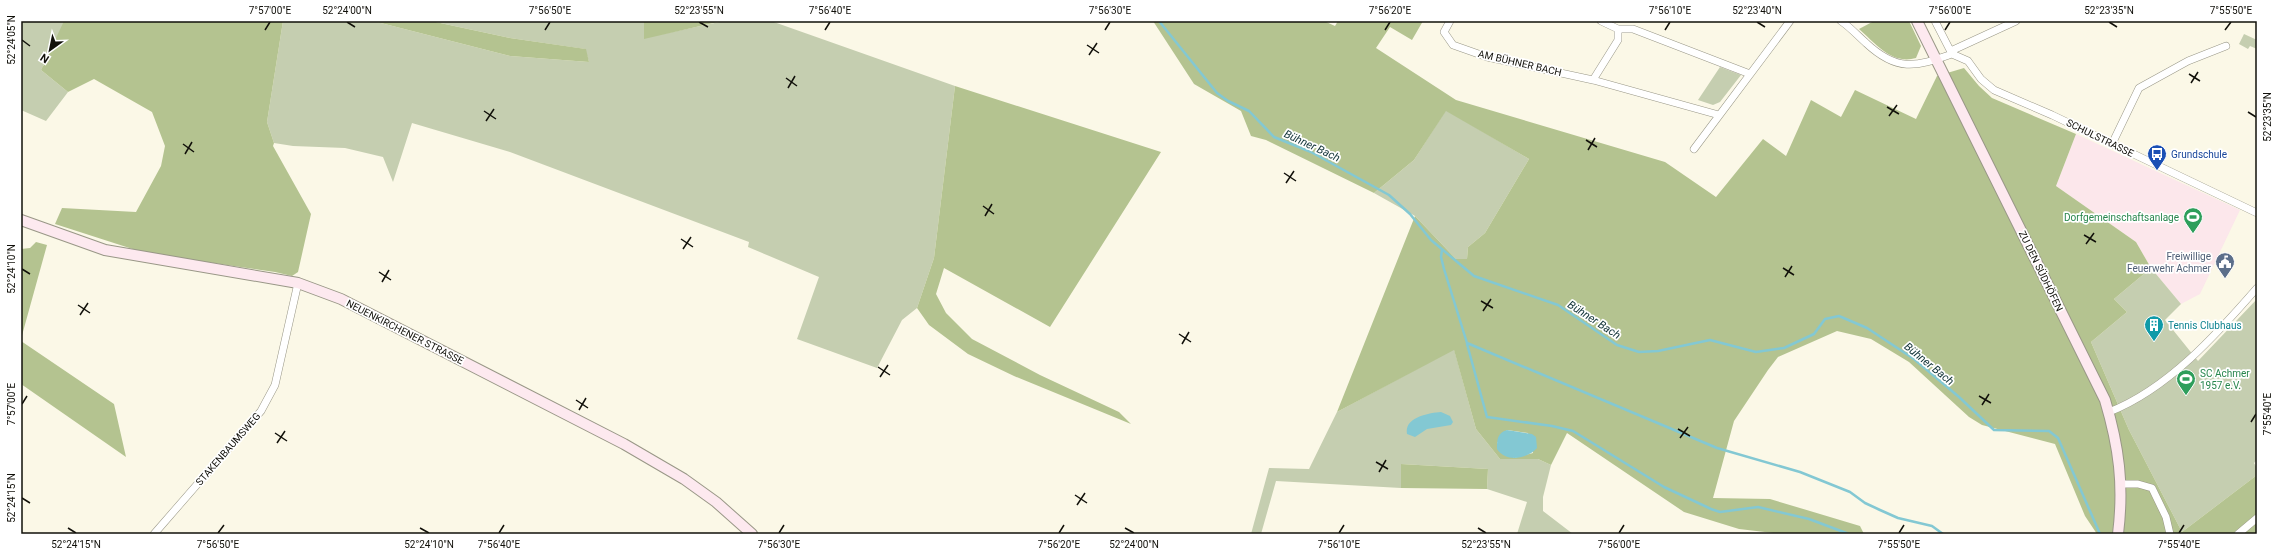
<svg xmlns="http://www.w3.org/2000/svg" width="2278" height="555" font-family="Roboto,sans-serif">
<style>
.education{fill:#fce7eb}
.green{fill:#c5ceb0}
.forest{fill:#b4c390;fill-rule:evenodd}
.water{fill:#83c8d3}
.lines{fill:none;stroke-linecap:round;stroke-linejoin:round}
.stream{stroke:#83c8d3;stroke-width:2.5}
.street-casing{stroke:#999787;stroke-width:8}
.secondary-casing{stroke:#999787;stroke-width:12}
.street{stroke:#fff;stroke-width:7}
.secondary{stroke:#fde9ef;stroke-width:10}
.ticks{fill:none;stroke:#11100a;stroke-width:1.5}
.labels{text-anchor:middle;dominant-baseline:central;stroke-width:3.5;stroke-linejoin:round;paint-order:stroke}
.street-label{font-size:10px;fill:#11100a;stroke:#fff}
.transit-label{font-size:10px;fill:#164399;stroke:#fff;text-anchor:start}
.leisure-label{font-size:10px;fill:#27864d;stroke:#fff;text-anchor:end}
.service-label{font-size:10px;fill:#4e5e75;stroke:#fff;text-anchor:end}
.culture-label{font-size:10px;fill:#0d838f;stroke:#fff;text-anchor:start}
.water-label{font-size:11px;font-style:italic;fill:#0e3035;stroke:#fff}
.neatline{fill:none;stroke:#11100a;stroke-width:1.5}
.ticks-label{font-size:10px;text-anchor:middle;fill:#11100a}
</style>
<rect width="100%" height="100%" fill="#fbf8e7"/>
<path class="education" d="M2076 134 2240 210 2200 294 2181 304 2151 268 2136 242 2056 186Z"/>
<path class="green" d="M21 21 65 22 41 70 68 92 46 121 21 110Z
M283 21H373L510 56 589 62 585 49 510 38 431 21H644V38L724 21H771L955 86 934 258 917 308 902 320 877 368 797 339 819 277 748 247 749 242 510 152 412 123 393 182 383 157 345 148 293 146 274 143 267 122Z
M2244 34 2257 40V49L2250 46 2248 49 2239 44Z
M1720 67 1741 75 1720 102 1713 105 1698 100Z
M1446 110 1529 159 1485 233 1468 247 1467 259H1456L1415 216 1374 193 1414 160Z
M2151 268 2181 304 2165 320 2198 361 2257 299V460L2254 463 2257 468V475L2182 532 2129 430 2091 342 2127 312 2114 299Z
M1454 349 1476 429 1500 459H1538L1551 465 1543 497V511L1573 534H1517L1527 502 1487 489 1488 469 1401 464V488L1276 481 1261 534H1251L1269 468 1309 469 1337 412Z"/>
<path class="forest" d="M64 21H283L267 122 274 143 273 146 311 214 298 272 292 276 275 272 145 253 55 224 62 208 136 212 161 166 165 146 152 112 94 79 68 92 41 70Z
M373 21H431L510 38 586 49 589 62 510 56Z
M644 21H722L644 39Z
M1153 21H1324L1335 26 1338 21H1423L1412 40 1390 27 1376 48 1456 100 1665 162 1716 197 1763 139 1786 156 1811 100 1841 117 1855 90 1916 119 1937 76 1964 68 1979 86 1992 98 2076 134 2056 186 2136 242 2151 268 2114 299 2127 312 2091 342 2129 430 2182 532 2257 475V534H2097L2085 516 2055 444 1982 425 1969 417 1909 362 1871 339 1837 331 1778 357 1768 370 1734 421 1713 498 1770 499 1860 526 1864 534H1782L1739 529 1684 512 1567 433 1551 465 1538 459H1500L1476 429 1454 350 1337 412 1415 216 1456 259H1467L1468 247 1485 233 1529 159 1446 111 1414 160 1374 193 1266 140 1251 136 1241 111 1194 84ZM1507 430 1528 433 1533 453 1514 458 1497 443Z
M1874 21H1909L1921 46 1916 58C1892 65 1876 44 1859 29Z
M955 86 1161 152 1050 327 944 268 936 294 946 313 972 339 1040 375 1119 412 1131 424 1014 376 968 354 929 325 917 308 934 258Z
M36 242 47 245 21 339V249L30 248Z
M21 341 114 404 126 457 21 384Z
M1401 464 1488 469 1487 489 1401 488Z"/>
<path class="water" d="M1441 412 1450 416 1453 422 1451 425 1427 429 1415 437 1407 434C1404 417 1429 413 1441 412Z
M1507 430 1532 434 1536 437 1537 448C1527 459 1506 463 1497 449 1497 440 1497 433 1507 430Z"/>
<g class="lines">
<path class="stream" d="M1159 21 1217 93 1228 101 1249 111 1274 137 1311 152 1389 195 1410 214 1431 240 1474 276 1558 305 1617 345 1639 352 1658 351 1710 340 1756 352 1784 348 1814 334 1825 319 1839 316 1867 328 1914 359 1959 397 1994 430 2049 431 2058 438 2100 534
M1442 250 1441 257 1444 269 1467 343 1717 448 1800 472 1850 492 1865 503 1880 510 1898 518 1932 526 1943 534
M1467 344 1487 417 1552 426 1573 431 1664 487 1711 509 1720 512 1758 507 1809 519 1849 534"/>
<g class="street-casing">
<path id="street" d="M1450 21 1444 32 1453 45 1487 57 1593 80 1719 115
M1601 21 1618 29H1633L1750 74
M1841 21C1850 27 1858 36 1866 43 1897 72 1915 67 1952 54L1953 50 2016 21
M1935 21 1952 54
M1952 54 1968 61 1981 79 1994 90 2052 115 2257 213
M1593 80 1618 40V29
M2112 144 2139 88 2188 61 2226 46
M1694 149 1790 21
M2109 412C2168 389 2217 334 2257 288
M2121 484H2138L2152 488 2166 517 2170 534
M154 534 261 411 275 385 298 283
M2238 534 2257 518"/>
</g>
<g class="secondary-casing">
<path id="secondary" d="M1917 21 2105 400C2119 447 2124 485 2118 534
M21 220 105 250 298 283 341 299 624 444 684 479 716 502 752 534"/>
</g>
<use href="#street" class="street"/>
<use href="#secondary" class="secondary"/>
</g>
<path class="ticks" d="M347 22 355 27M699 22 708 27M1757 22 1765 27M2109 22 2117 27M265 30 270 22M545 30 550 22M825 30 830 22M1105 30 1110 22M1385 30 1390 22M1665 30 1670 22M1945 30 1950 22M2225 30 2231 22M22 40 30 46M1087 45 1099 53M1089 55 1097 43M2189 74 2200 81M786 78 797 86M2191 83 2198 72M788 88 795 76M1887 107 1899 114M484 111 496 119M2248 112 2256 117M1889 116 1897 105M486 121 494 109M1586 140 1597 147M183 144 194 152M1588 150 1595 138M185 154 192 142M1284 173 1296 181M1286 183 1294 171M983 206 994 214M985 216 992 204M2084 235 2096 242M681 239 693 247M2086 244 2094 233M683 249 691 237M1783 268 1794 275M22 269 30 274M379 272 391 280M1785 277 1792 266M382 282 389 270M1481 301 1493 308M78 305 90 313M1483 311 1491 299M80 315 88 303M1179 334 1191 342M1182 344 1189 332M878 367 890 375M880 377 888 365M1979 396 1991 403M576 400 588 408M22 404 27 396M1982 405 1989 394M579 410 586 398M2251 422 2256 414M1678 429 1690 436M275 433 287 441M1680 438 1688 427M277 443 285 431M1376 462 1388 469M1379 472 1386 460M1075 495 1087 503M22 498 30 503M1077 505 1085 493M68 528 76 533M420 528 429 533M1125 528 1134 533M1478 528 1486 533M218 533 224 525M499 533 504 525M779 533 784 525M1059 533 1064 525M1339 533 1344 525M1619 533 1624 525M1899 533 1904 525M2179 533 2184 525"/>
<defs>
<g id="bus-pin" transform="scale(1)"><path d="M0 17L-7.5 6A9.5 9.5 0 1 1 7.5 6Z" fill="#1a4fb4" stroke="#fff"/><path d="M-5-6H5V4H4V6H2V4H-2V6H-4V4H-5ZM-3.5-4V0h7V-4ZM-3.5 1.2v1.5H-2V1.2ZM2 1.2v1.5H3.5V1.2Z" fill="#fff"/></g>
<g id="stadium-pin" transform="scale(1)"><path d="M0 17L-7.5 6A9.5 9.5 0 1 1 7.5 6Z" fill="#2e9e5b" stroke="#fff"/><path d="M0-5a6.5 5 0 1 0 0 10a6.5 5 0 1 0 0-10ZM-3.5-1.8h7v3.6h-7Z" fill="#fff"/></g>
<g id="civic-pin" transform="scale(1)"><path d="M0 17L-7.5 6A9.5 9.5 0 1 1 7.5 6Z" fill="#5c6f8a" stroke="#fff"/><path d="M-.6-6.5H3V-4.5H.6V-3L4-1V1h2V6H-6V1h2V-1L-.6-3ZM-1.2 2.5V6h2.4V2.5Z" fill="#fff"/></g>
<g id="building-pin" transform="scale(1)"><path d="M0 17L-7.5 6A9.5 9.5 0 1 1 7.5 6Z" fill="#0f9aa8" stroke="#fff"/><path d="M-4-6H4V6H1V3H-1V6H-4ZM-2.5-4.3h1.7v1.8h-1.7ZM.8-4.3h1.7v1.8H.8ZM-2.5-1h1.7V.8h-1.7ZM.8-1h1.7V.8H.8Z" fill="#fff"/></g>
</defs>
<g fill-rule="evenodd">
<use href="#bus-pin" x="2157" y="154"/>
<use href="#stadium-pin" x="2193" y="217"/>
<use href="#civic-pin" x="2225" y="262"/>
<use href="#building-pin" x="2154" y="325"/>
<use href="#stadium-pin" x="2186" y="379"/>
</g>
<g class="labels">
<g class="street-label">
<text transform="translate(1520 63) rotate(13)">AM BÜHNER BACH</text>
<text transform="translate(2100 138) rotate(26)">SCHULSTRASSE</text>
<text transform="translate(2041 271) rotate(64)">ZU DEN SÜDHÖFEN</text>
<text transform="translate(405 332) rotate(27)">NEUENKIRCHENER STRASSE</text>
<text transform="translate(228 449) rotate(-49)">STAKENBAUMSWEG</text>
</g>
<g class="transit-label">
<text x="2171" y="154">Grundschule</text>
</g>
<g class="leisure-label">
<text x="2179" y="217">Dorfgemeinschaftsanlage</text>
<text x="2200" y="373" text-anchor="start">SC Achmer<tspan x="2200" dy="12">1957 e.V.</tspan></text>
</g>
<g class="service-label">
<text x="2211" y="256">Freiwillige<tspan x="2211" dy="12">Feuerwehr Achmer</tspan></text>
</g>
<g class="culture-label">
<text x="2168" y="325">Tennis Clubhaus</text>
</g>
<g class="water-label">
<text transform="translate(1312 146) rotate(25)">Bühner Bach</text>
<text transform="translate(1594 320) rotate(33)">Bühner Bach</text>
<text transform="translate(1929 364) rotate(39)">Bühner Bach</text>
</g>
</g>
<rect width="2278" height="555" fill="none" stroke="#ffffff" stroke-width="44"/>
<g transform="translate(50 50) rotate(213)" stroke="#ffffff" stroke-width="3" paint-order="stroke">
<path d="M0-3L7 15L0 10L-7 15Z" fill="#11100a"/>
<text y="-6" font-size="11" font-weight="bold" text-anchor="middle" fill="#11100a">N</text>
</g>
<rect x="22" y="22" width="2234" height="511" class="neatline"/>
<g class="ticks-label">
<text x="270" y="14">7°57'00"E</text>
<text x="347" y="14">52°24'00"N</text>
<text x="550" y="14">7°56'50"E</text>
<text x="699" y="14">52°23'55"N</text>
<text x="830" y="14">7°56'40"E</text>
<text x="1110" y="14">7°56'30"E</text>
<text x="1390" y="14">7°56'20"E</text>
<text x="1670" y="14">7°56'10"E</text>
<text x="1757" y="14">52°23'40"N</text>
<text x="1950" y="14">7°56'00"E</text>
<text x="2109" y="14">52°23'35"N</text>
<text x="2231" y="14">7°55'50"E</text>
<text transform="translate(11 40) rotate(-90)" y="4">52°24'05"N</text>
<text transform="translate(2267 117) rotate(-90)" y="4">52°23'35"N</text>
<text transform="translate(11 269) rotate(-90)" y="4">52°24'10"N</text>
<text transform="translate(11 404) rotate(-90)" y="4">7°57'00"E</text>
<text transform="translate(2267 414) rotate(-90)" y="4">7°55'40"E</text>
<text transform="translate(11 498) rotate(-90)" y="4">52°24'15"N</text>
<text x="76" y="548">52°24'15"N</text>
<text x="218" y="548">7°56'50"E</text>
<text x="429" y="548">52°24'10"N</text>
<text x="499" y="548">7°56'40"E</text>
<text x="779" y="548">7°56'30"E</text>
<text x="1059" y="548">7°56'20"E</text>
<text x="1134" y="548">52°24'00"N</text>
<text x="1339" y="548">7°56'10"E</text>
<text x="1486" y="548">52°23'55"N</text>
<text x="1619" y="548">7°56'00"E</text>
<text x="1899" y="548">7°55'50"E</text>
<text x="2179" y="548">7°55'40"E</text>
</g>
</svg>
